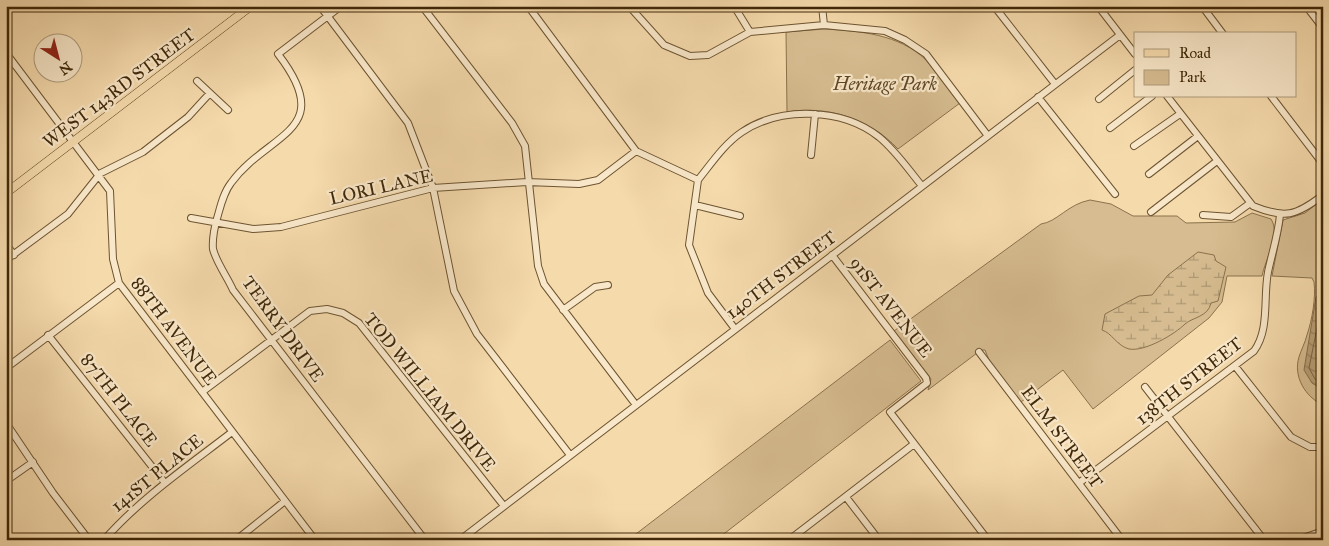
<svg xmlns="http://www.w3.org/2000/svg" width="1329" height="546" font-family="'IM FELL Great Primer',serif">
<style>
.green{fill:#d6bc90;stroke:#8b724c}
.wetland{fill:url(#wetland-marsh);stroke:#8b724c}
.water{fill:url(#water-waves);stroke:#876e49}
.lines{fill:none;stroke-linecap:round;stroke-linejoin:round}
.shore{stroke:#7c623e;stroke-width:1}
.minor-casing{stroke:#6d5431;stroke-width:8}
.major-casing{stroke:#402808;stroke-width:9}
.minor{stroke:#f8e7c9;stroke-width:6}
.major{stroke:#f5daac;stroke-width:8}
.labels{text-anchor:middle;dominant-baseline:central;stroke-width:4.5;stroke-linejoin:round;paint-order:stroke}
.park-label{font-size:18px;font-style:italic;fill:#5e4623;stroke:#f8e7c9}
.street-label{font-size:18px;fill:#402808;stroke:#f8e7c9}
</style>
<defs>
<pattern id="wetland-marsh" width="20" height="14" patternUnits="userSpaceOnUse" patternTransform="scale(1.25)"><rect width="20" height="14" fill="#d6bc90"/><path d="M1 5h8M5 5V1M11 12h8M15 12V8" fill="none" stroke="#af9974"/></pattern>
<pattern id="water-waves" width="16" height="10" patternUnits="userSpaceOnUse" patternTransform="scale(1.25)"><rect width="16" height="10" fill="#b79d74"/><path d="M0 5q4-4 8 0t8 0" fill="none" stroke="#96805d"/></pattern>
</defs>
<rect width="100%" height="100%" fill="#f5daac"/>
<filter id="stains"><feTurbulence type="fractalNoise" baseFrequency=".004" numOctaves="4"/><feColorMatrix values="0 0 0 0 .2 0 0 0 0 .09 0 0 0 0 .02 0 0 0 .5 -.17"/></filter>
<radialGradient id="worn" r=".72"><stop offset=".6" stop-color="#630" stop-opacity="0"/><stop offset="1" stop-color="#630" stop-opacity=".3"/></radialGradient>
<path class="green" d="M824 29C860 31 899 34 926 60 939 73 950 89 960 103L898 149C870 119 828 105 787 112L786 32Z
M1323 199V405C1305 397 1293 376 1299 357 1301 350 1305 343 1307 335 1312 320 1316 298 1314 282L1312 278 1272 276 1283 220 1305 213Z
M1090 200 1111 204 1133 216H1177L1186 223 1235 222 1252 213 1271 219C1281 234 1265 260 1262 276H1227L1222 302 1209 318 1093 409 1063 370 1021 402 989 360 985 350H981L928 390 931 379 894 331 1041 224C1057 222 1068 204 1090 200Z
M890 340 921 381 716 540H628Z"/>
<path class="wetland" d="M1198 252 1214 255 1216 261 1226 267 1218 301 1211 303C1208 317 1193 317 1185 324 1175 334 1145 352 1129 349 1117 346 1112 333 1102 330L1105 314 1139 296 1152 295 1168 275Z"/>
<path class="water" d="M1323 291V387L1320 388 1312 383 1304 370 1316 297Z"/>
<g class="lines">
<path class="shore" d="M1323 298 1309 368 1315 379 1323 383"/>
<g class="minor-casing">
<path id="minor" d="M320 6 408 123 433 188 454 291 477 334 570 455
M341 6 278 54C338 132 268 132 231 183 224 192 221 204 218 215 215 224 212 239 213 249 216 262 228 278 233 290L425 540
M422 6 512 123 525 146 538 266 544 284 636 405
M528 6 636 151 698 180
M629 6 664 45 690 56 708 55 750 32 824 25 885 31 905 40 926 54 988 136
M734 6 750 32
M822 6 824 25
M994 6 1055 84
M1098 6 1135 54
M1202 6 1223 34
M1306 6 1323 28
M6 53 110 191 113 259 119 283 312 536
M197 81 228 110
M1167 96 1253 206C1285 219 1296 216 1323 195
M1271 96 1323 164
M1038 97 1115 194
M1099 99 1135 70
M1110 128 1152 96
M1134 146 1180 114
M811 155 815 114
M99 174 143 152 188 117 210 93
M1149 174 1198 136
M698 180C711 164 724 144 742 132 781 106 842 108 879 137 896 151 908 169 922 186
M698 180 689 245 708 293 735 329
M695 205 740 216
M1151 212 1217 161
M1203 215 1231 217 1249 204
M191 218 253 229 281 227 433 188 527 182 579 184 598 180 636 151
M6 244 14 255
M832 255 926 378 927 383 890 412 988 540
M6 260 68 214 99 175
M563 310 595 287 608 285
M48 335 165 483
M979 352 1122 540
M1235 366 1291 437 1310 447H1323
M6 368 119 283
M1145 387 1264 540
M202 392 310 311 327 309 343 313 359 323 504 506
M6 423 53 493 89 540
M6 481 33 462
M1079 483 1254 351C1270 329 1263 298 1268 272 1272 253 1278 235 1280 215
M846 497 879 540
M104 540C141 498 188 466 232 432
M236 540 285 501
M460 540 1120 35
M789 540 914 444
M1297 540 1323 531"/>
</g>
<g class="major-casing">
<path id="major" d="M6 193 251 6"/>
</g>
<use href="#minor" class="minor"/>
<use href="#major" class="major"/>
</g>
<g class="labels">
<g class="park-label">
<text x="885" y="84">Heritage Park</text>
</g>
<g class="street-label">
<text transform="translate(119 88) rotate(-37)">WEST 143RD STREET</text>
<text transform="translate(381 187) rotate(-13)">LORI LANE</text>
<text transform="translate(781 275) rotate(-37)">140TH STREET</text>
<text transform="translate(891 307) rotate(52)">91ST AVENUE</text>
<text transform="translate(283 329) rotate(54)">TERRY DRIVE</text>
<text transform="translate(174 331) rotate(53)">88TH AVENUE</text>
<text transform="translate(1189 381) rotate(-38)">138TH STREET</text>
<text transform="translate(430 392) rotate(51)">TOD WILLIAM DRIVE</text>
<text transform="translate(119 400) rotate(52)">87TH PLACE</text>
<text transform="translate(1062 437) rotate(53)">ELM STREET</text>
<text transform="translate(157 473) rotate(-39)">141ST PLACE</text>
</g>
</g>
<rect width="1329" height="546" fill="none" stroke="#f5daac" stroke-width="25"/>
<rect x="8" y="8" width="1314" height="531" fill="none" stroke="#402808" stroke-width="2.5"/>
<rect x="12" y="12" width="1304" height="521" fill="none" stroke="#402808"/>
<rect x="1134" y="32" width="162" height="65" fill="#f8e7c9" stroke="#ae9b7c"/>
<rect x="1144" y="49" width="25" height="8" fill="#f5daac" stroke="#ae9b7c"/>
<text x="1179" y="58" font-size="15" fill="#402808">Road</text>
<rect x="1144" y="70" width="25" height="15" fill="#d6bc90" stroke="#ae9b7c"/>
<text x="1179" y="82" font-size="15" fill="#402808">Park</text>
<g transform="translate(58 58) rotate(144)"><circle r="24" fill="#f8e7c9" stroke="#ae9b7c"/>
<path d="M0-4L9 19L0 12L-9 19Z" fill="#8f2418"/>
<text y="-8" font-size="14" font-weight="bold" text-anchor="middle" fill="#402808">N</text>
</g>
<rect width="100%" height="100%" filter="url(#stains)"/>
<rect width="100%" height="100%" fill="url(#worn)"/>
</svg>
